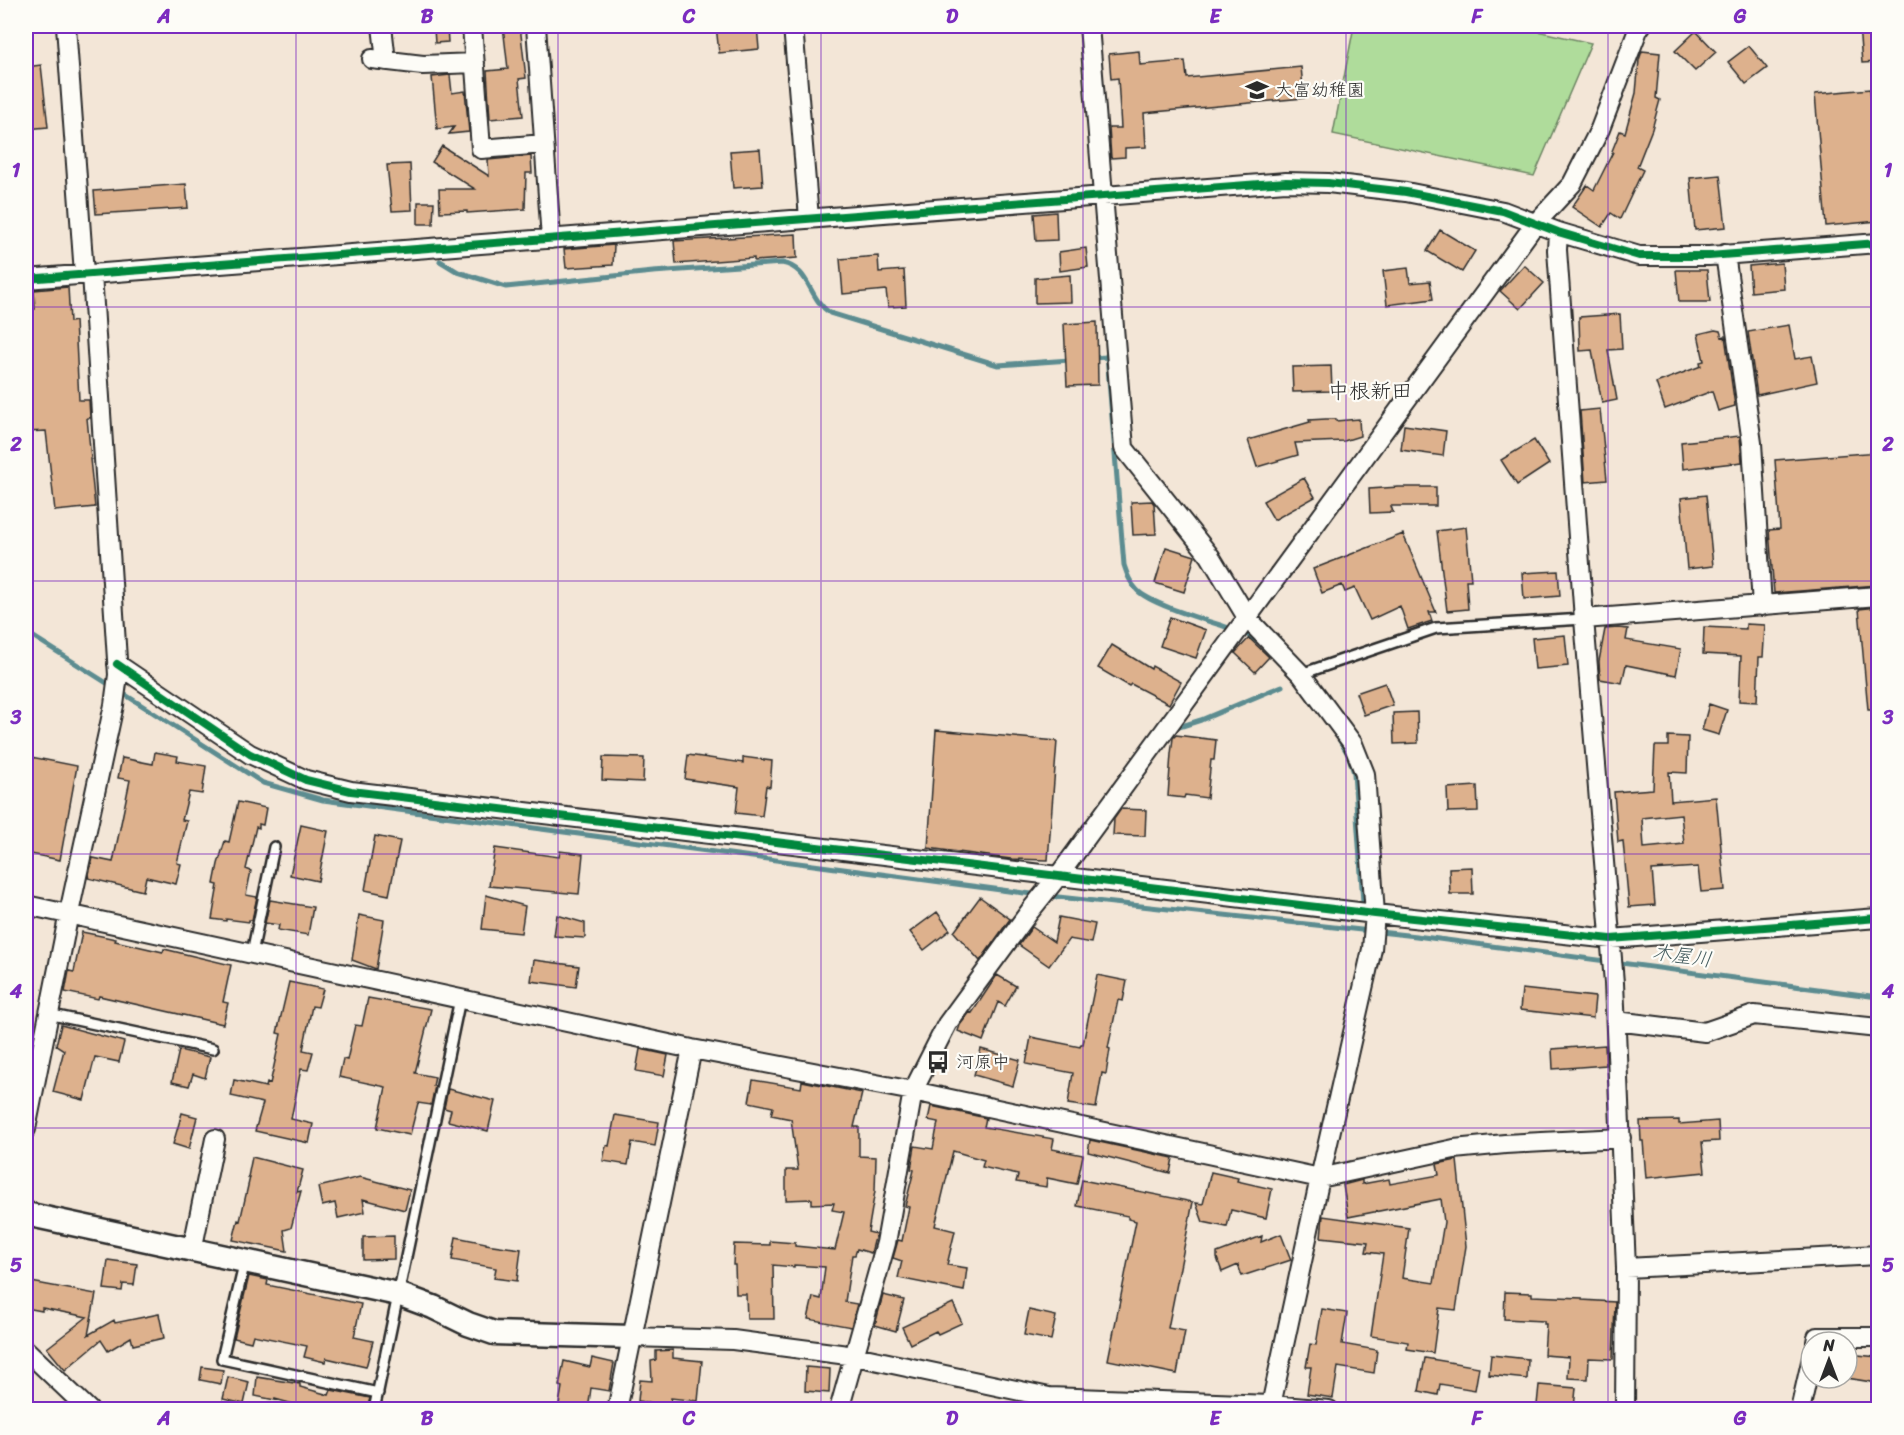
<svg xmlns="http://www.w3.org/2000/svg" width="1904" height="1435" font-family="Sriracha,'Klee One',sans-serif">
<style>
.green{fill:#afdc9b;stroke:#6d8463;stroke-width:1.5}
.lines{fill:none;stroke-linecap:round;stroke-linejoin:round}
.stream{stroke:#5b8c90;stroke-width:5}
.building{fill:#ddb18d;stroke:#2b2b2b;stroke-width:1.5;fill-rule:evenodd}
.service-casing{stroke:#2b2b2b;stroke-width:14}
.minor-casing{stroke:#2b2b2b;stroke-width:22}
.tertiary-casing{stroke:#2b2b2b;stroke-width:27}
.service{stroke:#fdfcf7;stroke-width:9}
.minor{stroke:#fdfcf7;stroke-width:18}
.tertiary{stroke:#fdfcf7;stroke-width:22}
.cycleway-casing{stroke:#fdfcf7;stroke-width:11}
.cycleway{stroke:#00873e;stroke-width:8}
.grid{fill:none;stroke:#7b2cbf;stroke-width:1.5;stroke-opacity:0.55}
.labels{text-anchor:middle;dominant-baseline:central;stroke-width:4.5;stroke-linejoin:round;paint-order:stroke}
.poi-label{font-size:18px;fill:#2b2b2b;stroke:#fdfcf7;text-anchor:start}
.water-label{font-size:20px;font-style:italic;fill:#435b5e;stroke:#fdfcf7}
.quarter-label{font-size:21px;fill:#2b2b2b;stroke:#fdfcf7}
.neatline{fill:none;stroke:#7b2cbf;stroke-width:2}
.grid-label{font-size:20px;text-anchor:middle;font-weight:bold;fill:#7b2cbf}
</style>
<rect width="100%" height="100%" fill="#f3e6d7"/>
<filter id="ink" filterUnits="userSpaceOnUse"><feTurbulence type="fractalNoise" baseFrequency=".0167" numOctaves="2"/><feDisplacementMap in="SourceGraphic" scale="12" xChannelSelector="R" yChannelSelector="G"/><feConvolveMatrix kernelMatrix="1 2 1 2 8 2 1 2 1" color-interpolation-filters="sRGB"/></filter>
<g filter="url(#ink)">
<path class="green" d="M1354 26H1515L1591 43 1534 176 1333 134Z"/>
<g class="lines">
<path class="stream" d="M440 261 458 272 506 287 653 272 782 263C811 269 807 297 830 313L998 365 1070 360
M1107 355 1124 565C1127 574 1130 583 1137 590 1151 605 1209 621 1232 629
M1092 358 1107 357
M26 632 113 687
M1249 636 1263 645
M121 692 263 783 323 800 1039 895
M1179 727 1201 720 1282 686
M1340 741 1348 754 1354 773 1363 902
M1049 896 1416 936 1878 997"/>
</g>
<path class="building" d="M503 26H520L526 78 519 79 523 116 490 119 487 71 508 69Z
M716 26H757L759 49 719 53Z
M1859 26H1878V62L1862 63Z
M447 28 448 42 435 43 434 29Z
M1696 31 1716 52 1695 71 1675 51Z
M1749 46 1767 68 1746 84 1728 62Z
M1139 51 1140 65 1185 61 1187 78 1301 67 1304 98 1144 113 1146 147 1125 148V157L1111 158 1109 128H1121L1118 78 1111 79 1109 54Z
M1642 51 1660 53 1656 98 1660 100 1652 129 1637 167 1643 170 1620 219 1611 213 1602 227 1572 207 1587 185 1594 190 1613 152 1612 151 1620 131 1625 133 1636 93 1639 60Z
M41 65 48 127 26 129V67Z
M450 75 452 93 465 91 469 132 449 134 454 127 437 129 432 77Z
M1870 89 1878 186V221L1826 226 1815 94Z
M442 146 489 176 488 160 531 156 532 173H526L525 209 467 213V211L440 212 439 189H475L432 162Z
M760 149 763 186 733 188 730 151Z
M410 164 412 210 392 211 387 165Z
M1720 175 1726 227 1695 230 1690 178Z
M186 184 188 208 96 214 94 191Z
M418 202H434L433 224H418Z
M1056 212 1057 240 1036 241 1034 214Z
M1440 230 1475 251 1462 272 1427 251Z
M796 234 797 258 754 261V258L676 264 674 241Z
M614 245 613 265 566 268 564 249Z
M1086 248 1088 267 1060 271 1059 252Z
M878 256 879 272 904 270 906 306 888 307 886 290 843 294 840 259Z
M1782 263 1784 289 1751 292 1749 266Z
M1524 265 1544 283 1520 309 1500 291Z
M1408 268 1410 283 1430 281 1433 299 1387 305 1383 271Z
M1676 270H1707L1710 302H1679Z
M1070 275 1071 302 1035 303V278Z
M68 287 70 322 75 321 79 400H89L90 418H87L91 459H90L95 507 55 511 46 431 26 432V388H29L27 353H26V310L35 309 34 290Z
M1620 314 1622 349 1608 350 1617 400 1602 403 1592 350 1580 351 1579 317Z
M1097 322 1098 385 1067 386 1064 324Z
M1789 325 1795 359 1812 356 1817 382 1757 395 1748 332Z
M1715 330 1720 331 1722 337 1725 336 1735 406 1718 411 1712 391 1665 409 1656 383 1701 366 1700 362 1704 361 1698 334Z
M1331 366 1332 391 1293 392 1292 367Z
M1600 409 1607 480 1585 482 1580 411Z
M1326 419H1336V421L1359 419 1360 436 1344 441 1295 443 1298 455 1257 467 1248 440 1310 422 1309 420Z
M1404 425 1446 431 1443 456 1401 450Z
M1740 436 1742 462 1683 469 1681 442Z
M1534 440 1549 464 1517 485 1501 460Z
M1878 452V585L1774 593 1769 530 1780 529 1775 460Z
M1304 478 1315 497 1274 520 1263 501Z
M1399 487H1436V506H1391L1393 512 1370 513 1369 489Z
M1706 495 1713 566 1687 569 1681 498Z
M1152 501 1154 504 1156 534 1133 535 1131 502Z
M1466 527 1471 580H1466L1468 609 1447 611 1437 531Z
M1403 534 1436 612H1429L1432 621 1408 629 1400 606 1370 620 1355 588 1345 592 1342 585 1322 593 1313 569Z
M1166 547 1195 556 1184 592 1155 583Z
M1558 571 1560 596 1524 599 1522 573Z
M1878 607V710H1868L1859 609Z
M1170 617 1206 630 1196 658 1160 646Z
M1746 624 1765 625 1763 657H1759L1757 702 1739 701 1741 656 1703 654 1704 627 1746 629Z
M1618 628 1628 629 1626 640 1681 649 1676 675 1626 665 1622 683 1600 679 1599 661 1605 629Z
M1565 635 1568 666 1535 669 1532 638Z
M1249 638 1269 657 1255 672 1235 653Z
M1112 645 1151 669 1152 666 1181 682 1169 704 1131 684 1129 686 1098 668Z
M1385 683 1393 705 1364 715 1356 693Z
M1709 704 1727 710 1719 735 1702 730Z
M1417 712 1418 743 1394 744 1393 713Z
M936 730 1057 741 1048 860 1011 859 928 848Z
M1176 735 1216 740 1214 760H1211L1207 798 1185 795 1184 798 1168 796 1171 754 1173 738Z
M1668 736 1688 737 1687 773 1669 772 1671 801 1716 797 1725 890 1701 892 1698 867 1652 870 1655 905 1629 907 1623 841 1618 842 1614 792 1653 789 1655 746H1668ZM1681 814 1684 844 1644 848 1642 818Z
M155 752 178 756 177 761 206 766 202 794 189 792 182 820 187 821 177 863 181 864 176 884 146 877 143 891 88 878 93 858 113 862 130 780 118 778 122 758 153 764Z
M688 755 743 763V757L772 761 770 787 766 786 762 816 736 813 739 787 685 779Z
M26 756 77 766 60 860 26 853Z
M603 757 644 758 643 782 602 780Z
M1477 786 1478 811 1448 812 1447 788Z
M238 802 266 808 263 825 259 824V828L256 827 246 869 251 871 246 895 257 897 252 920H249V922L226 919V921L212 919 218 885 214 884 218 864 225 841 229 842Z
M1121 809 1146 810 1145 836 1113 835 1114 819Z
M301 825 328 831 318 881 290 875Z
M375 836 400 841 389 895 365 890Z
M495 848 559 857 560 851 583 854 579 894 489 886Z
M1472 867 1473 894H1450L1449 868Z
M486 895 525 906 521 933 482 929Z
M980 897 1010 919 980 961 954 932Z
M270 900 313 907 308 935 278 930 279 925 265 923Z
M937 912 950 930 924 950 910 932Z
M359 915 384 920 376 969 352 960Z
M557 915 585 923V938L554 936Z
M1059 917 1095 924 1091 943 1069 939 1049 966 1019 945 1032 927 1054 942Z
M82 932 116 939 115 941 163 952 164 949 231 965 223 1002 228 1003 223 1024 99 996 98 999 65 992 69 971 74 972Z
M534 960 579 966 576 987 531 981Z
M997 975 1016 986 1005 1006 998 1002 983 1041 958 1031 960 1025 970 1012 972 1013Z
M1097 975 1127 981 1123 1001 1118 1000 1108 1048 1110 1049 1106 1074 1102 1073 1096 1108 1068 1104 1073 1073 1026 1064 1031 1037 1080 1047 1081 1044H1083Z
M289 982 323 989 318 1007 312 1006 303 1050 313 1052 308 1070 301 1069 291 1119 313 1124 309 1143 255 1131 263 1103 231 1096 234 1080 266 1087 267 1083 270 1084 281 1034 277 1033Z
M1522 989 1595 997 1593 1018 1520 1010Z
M368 998 431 1009 415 1073 435 1077 433 1086H435L431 1105 418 1103 410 1135 377 1128 386 1087 339 1077 343 1059 347 1060 355 1025 362 1026Z
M61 1025 124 1042 119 1062 95 1057 84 1100 53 1092 64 1050 56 1045Z
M1605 1045 1606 1065 1553 1069 1552 1049Z
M640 1049 668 1055 664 1076 636 1071Z
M981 1049 1020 1060 1013 1086 974 1075Z
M179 1050 210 1057 205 1078 193 1074 189 1086 172 1082Z
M753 1080 801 1088 802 1081 862 1093 854 1127H859V1156L876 1157 875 1191 868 1232 876 1234 871 1253 857 1249 855 1255H852L845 1302 857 1304 851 1327 808 1319 813 1297 821 1299 825 1267 794 1265V1267L773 1265 774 1319H747L746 1294H736L735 1265H733L734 1244 770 1245V1241L795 1243V1246L835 1250 844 1212 832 1210 834 1203 812 1204V1199L786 1200V1170H798L791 1119 771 1115 773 1107 749 1102Z
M448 1089 495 1101 488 1131 448 1121 451 1110 444 1108Z
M931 1106 986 1118 984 1127 1054 1139 1052 1149 1083 1155 1077 1184 1047 1178 1046 1187 1016 1182 1018 1175 982 1167 984 1160 953 1151 935 1226 955 1231 947 1265 967 1268 964 1291 898 1278 902 1261 893 1258 898 1240 902 1241 909 1207 905 1206 914 1170 911 1169 915 1146 933 1149 938 1122 928 1120Z
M182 1113 197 1117 189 1149 173 1144Z
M615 1115 659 1122 655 1146 632 1142 628 1165 603 1161 606 1145 609 1146Z
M1679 1120V1124L1718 1121 1719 1141 1702 1142 1705 1172 1646 1178 1643 1141H1641L1640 1121Z
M1090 1140 1173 1158 1170 1173 1088 1152Z
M252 1157 303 1170 297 1192 301 1191 291 1228 284 1230 287 1251 233 1240 238 1220 240 1221 250 1177H248Z
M1457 1160 1466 1246 1456 1310 1439 1308 1433 1353 1407 1349 1408 1342 1371 1336 1383 1254 1366 1252 1368 1242 1321 1237 1323 1216 1409 1228 1402 1278 1434 1283 1444 1222 1441 1199 1348 1217 1343 1185 1362 1180V1184L1389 1179 1390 1184 1439 1175 1437 1164Z
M1211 1172 1238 1178 1237 1181 1272 1189 1266 1218 1231 1210 1227 1227 1203 1222 1196 1203 1203 1204Z
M360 1177 410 1190 405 1210 363 1199 365 1212 338 1218 335 1203 322 1206 318 1187Z
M1082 1180 1193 1202 1168 1328 1185 1331 1177 1374 1108 1360 1136 1221 1128 1219V1216L1077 1206Z
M1281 1234 1291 1260 1242 1276 1238 1265 1222 1272 1217 1258V1253L1262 1236 1261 1242Z
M394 1236V1259L363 1260V1237Z
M456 1237 486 1243V1244L521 1249 517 1281 494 1278 496 1268 452 1260Z
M108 1260 137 1264 134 1285 123 1284 122 1291 104 1289Z
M249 1276 268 1280 267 1285 361 1304 354 1337 373 1341 366 1367 326 1358 325 1362 304 1357 307 1346 253 1335 251 1342 234 1338Z
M26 1281 96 1294 88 1335 114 1320 115 1323 159 1314 164 1338 133 1345 131 1337 108 1351 101 1340 65 1370 47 1348 87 1317 42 1308V1311L26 1308Z
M1505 1292 1532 1293V1296L1582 1298V1300L1615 1302 1613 1359 1589 1358 1588 1379 1568 1378 1569 1357 1544 1355 1546 1324H1544V1321L1504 1319Z
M883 1295 904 1300 896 1331 875 1325Z
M953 1303 962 1323 938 1334 936 1331 910 1344 902 1327Z
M1322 1309 1347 1313 1342 1344 1377 1350 1374 1373 1338 1367 1333 1398 1307 1394 1311 1367H1306L1310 1344 1316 1345Z
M1029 1310 1056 1316 1051 1340 1024 1335Z
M673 1350V1358L702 1361 698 1401 671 1398 670 1405 638 1401 640 1380 652 1381 651 1361 656 1360V1351Z
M1847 1354 1878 1357V1383L1847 1378Z
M1491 1355 1528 1359 1527 1379 1489 1375Z
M592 1358 614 1363 609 1391 591 1388 588 1410H558L562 1387 559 1386 564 1361 590 1367Z
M1425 1358 1479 1367 1475 1390 1440 1384 1438 1395 1419 1391Z
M202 1367 223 1370 221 1384 200 1380Z
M806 1367 830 1369 829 1393 805 1391Z
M228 1377 249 1382 244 1404 223 1399Z
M257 1377 300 1384V1387L329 1395 331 1390 370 1398 367 1410H315L275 1399V1400L255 1396Z
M1539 1385 1576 1388 1574 1408 1537 1405Z"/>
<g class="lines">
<g class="service-casing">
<path id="service" d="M1301 674 1436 628 1584 619
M252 953 274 847
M48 1014 213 1049
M245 1261 222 1359 378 1393
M374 1410 460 999"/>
</g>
<g class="minor-casing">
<path id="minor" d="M66 26 84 274
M382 26 386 61
M472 26 481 149 544 144
M536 26 551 239
M793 26 809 218
M1089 26 1124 448 1210 556 1248 619 1301 674 1353 744 1365 774 1375 914 1372 949 1320 1178 1270 1410
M372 59 423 65 475 63
M1558 232 1557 250 1584 619 1614 983 1626 1268 1625 1410
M1725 254 1752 443 1762 606
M26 279 1286 182 1328 183 1406 192 1503 211 1558 232 1639 256H1709L1878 243
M1584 619 1878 596
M117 664 250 754 306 780 351 791 1375 914 1611 939 1878 918
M26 905 692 1049 913 1091 1320 1178 1454 1149 1505 1144 1621 1138
M1616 1021 1705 1032 1754 1015 1878 1028
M26 1129 69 913 114 705 118 675 92 274
M192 1251 215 1139
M1626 1268 1878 1255
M632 1337 733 1340 855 1356 1049 1397 1271 1405 1329 1410
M1816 1342 1817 1337H1878
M26 1350 89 1410
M617 1410 692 1049
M839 1410 886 1243 913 1091 947 1024 1030 911 1059 875 1535 224 1572 184 1600 129 1638 30 1641 26
M1800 1410 1811 1362"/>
</g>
<g class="tertiary-casing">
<path id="tertiary" d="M26 1214 398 1294 433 1307 468 1324 494 1333 632 1337"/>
</g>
<use href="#service" class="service"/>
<use href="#minor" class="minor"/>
<use href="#tertiary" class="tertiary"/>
<g class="cycleway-casing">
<path id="cycleway" d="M26 279 1286 182 1328 183 1406 192 1503 211 1558 232 1639 256H1709L1878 243
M117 664 250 754 306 780 351 791 1375 914 1611 939 1878 918"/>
</g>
<use href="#cycleway" class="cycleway"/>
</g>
</g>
<path class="grid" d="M296 26V1410M558 26V1410M821 26V1410M1083 26V1410M1346 26V1410M1608 26V1410M26 307H1878M26 581H1878M26 854H1878M26 1128H1878"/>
<defs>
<g id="school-bare" transform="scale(1.8)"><path d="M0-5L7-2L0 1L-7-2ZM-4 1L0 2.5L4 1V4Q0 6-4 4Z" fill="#2b2b2b" stroke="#fdfcf7" stroke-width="2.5" paint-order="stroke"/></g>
<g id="bus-bare" transform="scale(1.8)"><path d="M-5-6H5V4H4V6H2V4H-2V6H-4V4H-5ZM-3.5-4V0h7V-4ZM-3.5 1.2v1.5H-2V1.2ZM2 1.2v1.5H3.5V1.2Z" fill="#2b2b2b" stroke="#fdfcf7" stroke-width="2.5" paint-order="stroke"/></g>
</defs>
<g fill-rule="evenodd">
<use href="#school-bare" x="1257" y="90"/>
<use href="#bus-bare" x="938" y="1062"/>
</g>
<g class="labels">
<g class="poi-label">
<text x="1275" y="90">大富幼稚園</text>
<text x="956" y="1062">河原中</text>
</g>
<g class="water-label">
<text transform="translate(1682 956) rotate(8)">木屋川</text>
</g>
<g class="quarter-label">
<text x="1370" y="391">中根新田</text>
</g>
</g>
<rect width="1904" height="1435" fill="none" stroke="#fdfcf7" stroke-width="66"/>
<g transform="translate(1829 1360)"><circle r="28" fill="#fdfcf7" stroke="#a9a8a5" stroke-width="1.5"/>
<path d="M0-4.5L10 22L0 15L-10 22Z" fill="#2b2b2b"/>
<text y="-9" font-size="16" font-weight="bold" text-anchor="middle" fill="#2b2b2b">N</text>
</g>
<rect x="33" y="33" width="1838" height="1369" class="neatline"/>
<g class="grid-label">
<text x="164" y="23">A</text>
<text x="427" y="23">B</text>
<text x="689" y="23">C</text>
<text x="952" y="23">D</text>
<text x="1215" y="23">E</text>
<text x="1477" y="23">F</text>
<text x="1740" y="23">G</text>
<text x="16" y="177">1</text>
<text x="1888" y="177">1</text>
<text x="16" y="451">2</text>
<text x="1888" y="451">2</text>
<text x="16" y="724">3</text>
<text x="1888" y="724">3</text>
<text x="16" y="998">4</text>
<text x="1888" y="998">4</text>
<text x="16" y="1272">5</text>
<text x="1888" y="1272">5</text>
<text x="164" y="1425">A</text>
<text x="427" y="1425">B</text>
<text x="689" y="1425">C</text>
<text x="952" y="1425">D</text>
<text x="1215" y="1425">E</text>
<text x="1477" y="1425">F</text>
<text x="1740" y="1425">G</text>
</g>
</svg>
